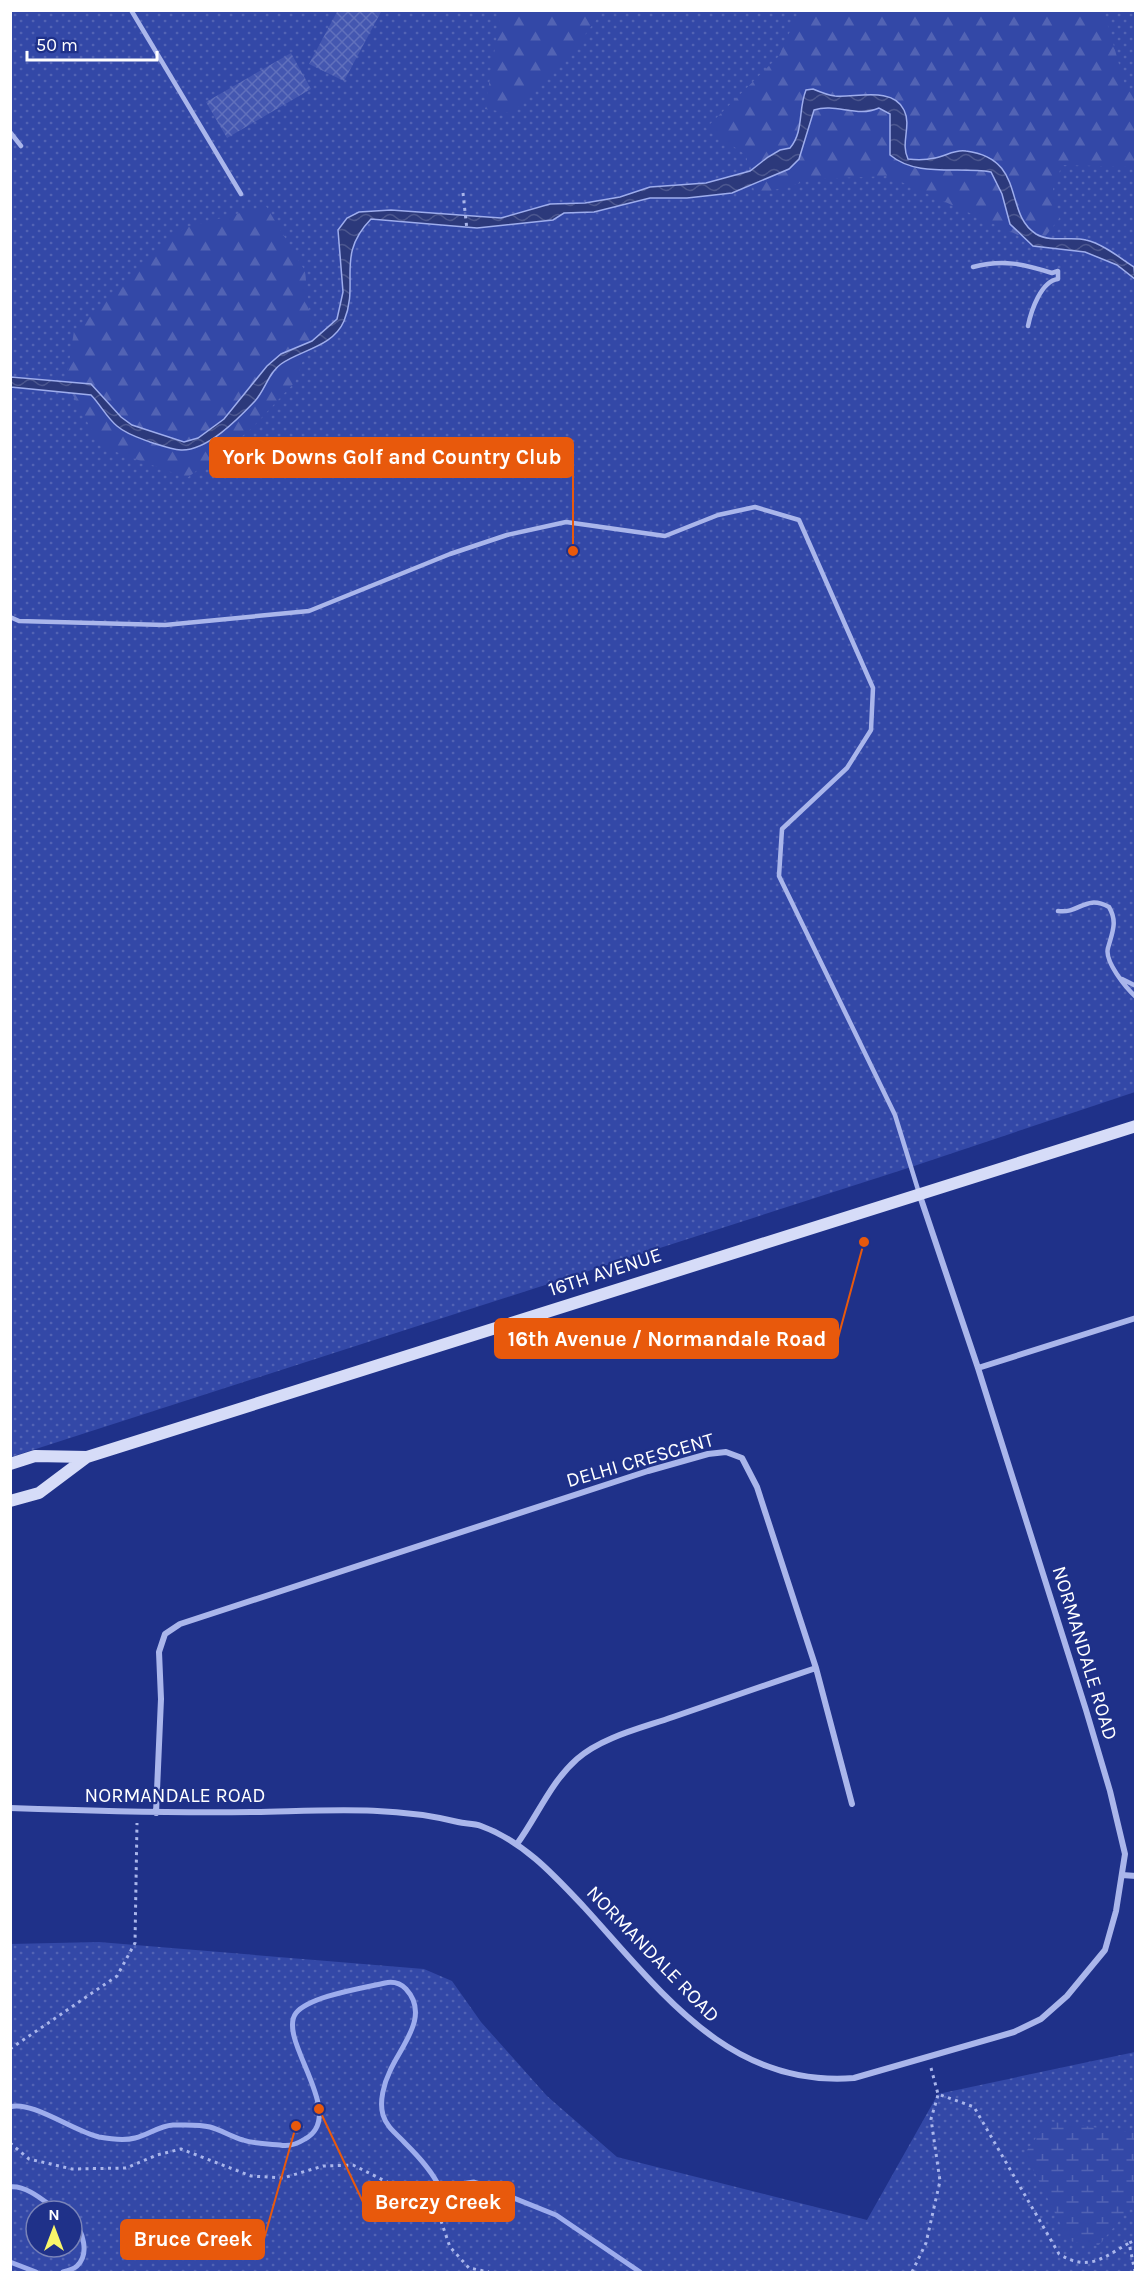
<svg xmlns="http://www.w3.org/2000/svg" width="1146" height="2283" font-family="Karla,sans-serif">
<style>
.green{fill:url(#green-dots);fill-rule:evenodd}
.forest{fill:url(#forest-firs)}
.wetland{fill:url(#wetland-marsh)}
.water{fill:url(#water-waves);stroke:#9eaded;stroke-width:1.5}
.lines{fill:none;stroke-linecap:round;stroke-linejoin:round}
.stream{stroke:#9eaded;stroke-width:5}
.building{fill:url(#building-cross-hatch)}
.path{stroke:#aab6eb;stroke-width:3;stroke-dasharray:3 4.5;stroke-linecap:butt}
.lane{stroke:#aab6eb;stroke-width:4.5}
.street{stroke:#aab6eb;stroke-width:6}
.secondary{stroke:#d6dcf8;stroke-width:12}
.labels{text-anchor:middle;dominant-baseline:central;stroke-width:4.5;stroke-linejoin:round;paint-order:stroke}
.street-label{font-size:20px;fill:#fff;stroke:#1f3189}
.leader{fill:none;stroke:#e8590c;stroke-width:2}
.callout-dot{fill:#e8590c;stroke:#1f3189;stroke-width:2}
.callout{fill:#e8590c;stroke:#e8590c;stroke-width:2}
.callout-label{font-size:21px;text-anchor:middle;font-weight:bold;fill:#fff}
</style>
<defs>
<pattern id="green-dots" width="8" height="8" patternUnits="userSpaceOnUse" patternTransform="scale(1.5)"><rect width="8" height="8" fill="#3348a7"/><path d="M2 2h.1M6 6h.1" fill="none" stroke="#5263b4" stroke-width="1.8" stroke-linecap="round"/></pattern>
<pattern id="forest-firs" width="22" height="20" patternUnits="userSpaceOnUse" patternTransform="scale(1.5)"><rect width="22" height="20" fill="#3348a7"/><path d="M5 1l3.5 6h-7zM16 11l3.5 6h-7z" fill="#5263b4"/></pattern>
<pattern id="wetland-marsh" width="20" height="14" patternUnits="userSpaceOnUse" patternTransform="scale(1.5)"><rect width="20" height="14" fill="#3348a7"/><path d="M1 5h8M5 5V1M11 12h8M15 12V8" fill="none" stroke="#5263b4"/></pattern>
<pattern id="water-waves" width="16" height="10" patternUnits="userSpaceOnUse" patternTransform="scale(1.5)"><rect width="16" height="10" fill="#2c397b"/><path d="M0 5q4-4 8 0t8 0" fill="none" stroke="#4c578f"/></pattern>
<pattern id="building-cross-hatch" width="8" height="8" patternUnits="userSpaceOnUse" patternTransform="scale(1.5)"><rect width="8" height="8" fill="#4457b0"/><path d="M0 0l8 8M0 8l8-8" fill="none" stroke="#6070bc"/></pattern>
</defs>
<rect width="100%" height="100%" fill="#1f3189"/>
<path class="green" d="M11 11H1135V1092L905 1169 11 1457Z
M99 1942 424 1969 452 1981 481 2022 547 2096 617 2157 867 2220 938 2094 1135 2052V2272H11L10 1944ZM36 2211H72V2247H36Z"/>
<path class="forest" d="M501 11H603L565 61 512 113 485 109Z
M799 11H1104L1126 89H1135V167L1062 165 1053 189 1059 219 1043 239 1018 235 888 176 816 179 755 195 746 155 706 128 779 56Z
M266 206 305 271 312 336 295 382 249 431 187 478 100 446 66 382 74 331 184 228Z"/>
<path class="wetland" d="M1048 2121 1135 2133V2202L1098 2246 1069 2241 1025 2153Z"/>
<path class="water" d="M813 89C820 92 827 95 835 96 855 98 893 86 904 110 912 126 900 143 908 159 917 160 926 160 935 158 946 156 955 149 966 151 1027 159 1003 213 1036 234 1051 243 1071 236 1086 240 1103 244 1120 258 1134 267L1135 279 1117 265 1085 252 1033 246 1010 224 1002 194 991 172C958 166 918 178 890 155V114L879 108C857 118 836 103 814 110L799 159 789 169 732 193 687 198H650L594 212 564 213 553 220 477 228 371 219C335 256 360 282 344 321 333 347 300 350 281 364 269 372 265 390 255 401 238 419 207 451 181 450 170 449 160 445 150 442 139 438 126 434 117 426 107 418 100 404 91 395L11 387V377L91 384 121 417 132 425 184 442 198 438 224 419 267 366 281 354 312 341 337 319 343 292 338 230 347 218 359 212 391 210 501 218 550 204 585 203 620 197 650 187 706 183 750 171 768 157 780 150 790 148C804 132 798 109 806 90Z"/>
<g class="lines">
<path class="stream" d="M10 2107C31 2100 75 2132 99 2137 110 2139 124 2141 135 2138 149 2135 158 2126 173 2125 184 2125 199 2124 210 2127 221 2130 232 2137 243 2140 255 2144 268 2144 280 2145 289 2147 297 2144 305 2139 349 2115 276 2039 296 2013 310 1996 364 1988 385 1983 394 1981 400 1983 406 1989 431 2016 400 2047 390 2071 384 2083 379 2102 383 2115 387 2128 397 2134 405 2143 419 2157 433 2172 441 2190L454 2193 467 2183 474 2182 556 2215 640 2272
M10 2187C27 2185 45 2202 58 2211
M10 2262 36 2272
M63 2272C67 2271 74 2269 77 2266 90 2254 83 2230 72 2220"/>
</g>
<path class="building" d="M338 10H382L344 81 309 64Z
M291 53 311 89 227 138 206 102Z"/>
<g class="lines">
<path class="path" d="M463 193 467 230
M10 2049 117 1976 135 1943 137 1823
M931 2068 938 2094 974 2107 1059 2254C1088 2272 1103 2258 1129 2243
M10 2143 29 2159 72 2169 126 2168 157 2155 181 2149 251 2176 283 2178 323 2166 353 2165 401 2189 441 2221 450 2247 469 2268 489 2272
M912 2272 926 2243 940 2181 931 2119 938 2095
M1135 2272 1129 2243 1136 2240"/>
<path class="lane" d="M131 10 241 194
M10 132 21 146
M973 267C1003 259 1023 264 1052 273L1058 271V279C1041 281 1031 311 1028 326
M10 617 19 621 165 625 309 611 450 554 507 535 566 522 665 536 718 515 755 507 799 520 873 688 871 730 847 768 782 829 779 876 895 1115 919 1193
M1058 911C1080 914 1085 894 1109 907 1118 922 1112 933 1108 948 1104 961 1126 988 1136 997
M1122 979 1136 986"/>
<path class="street" d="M978 1368 1136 1318
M10 1808C91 1811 171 1813 251 1812 320 1811 390 1805 458 1822 465 1824 473 1823 481 1826 523 1841 554 1875 584 1907 660 1990 728 2088 854 2078L1014 2032 1041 2019 1067 1996 1105 1950 1116 1911 1125 1854 1110 1791 1086 1710 978 1368 919 1193
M156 1813 161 1699 159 1652 165 1634 180 1624 648 1471 708 1454 726 1452 742 1458 757 1487 816 1668 852 1804
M517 1844C538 1815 550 1783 577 1759 602 1737 642 1728 673 1717 720 1701 768 1684 816 1668
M1122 1875 1136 1876"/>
<path class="secondary" d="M10 1464 35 1456 87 1457 1136 1126
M10 1501 39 1493 87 1457"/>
</g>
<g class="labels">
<g class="street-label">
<text transform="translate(605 1272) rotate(-18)">16TH AVENUE</text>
<text transform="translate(640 1460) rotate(-16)">DELHI CRESCENT</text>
<text transform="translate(1085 1653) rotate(73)">NORMANDALE ROAD</text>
<text x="175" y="1795">NORMANDALE ROAD</text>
<text transform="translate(653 1954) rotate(46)">NORMANDALE ROAD</text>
</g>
</g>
<path class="leader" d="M573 551L573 457M864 1242L838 1338M319 2109L363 2202M296 2126L264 2239"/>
<g class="callout-dot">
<circle cx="573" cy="551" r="6"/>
<circle cx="864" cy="1242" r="6"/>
<circle cx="319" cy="2109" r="6"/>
<circle cx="296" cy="2126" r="6"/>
</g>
<g class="callout">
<rect x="210" y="438" width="363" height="39" rx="6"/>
<rect x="495" y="1319" width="343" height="39" rx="6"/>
<rect x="363" y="2182" width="151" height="39" rx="6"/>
<rect x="121" y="2220" width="143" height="39" rx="6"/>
</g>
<g class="callout-label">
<text x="392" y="464">York Downs Golf and Country Club</text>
<text x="667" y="1346">16th Avenue / Normandale Road</text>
<text x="438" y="2209">Berczy Creek</text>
<text x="193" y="2246">Bruce Creek</text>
</g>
<rect width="1146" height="2283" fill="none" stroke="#ffffff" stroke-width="24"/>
<g transform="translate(54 2229)"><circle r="28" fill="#1f3189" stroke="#7983b8" stroke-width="1.5"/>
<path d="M0-4.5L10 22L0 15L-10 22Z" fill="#f9f66a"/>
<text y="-9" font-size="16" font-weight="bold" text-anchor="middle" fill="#ffffff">N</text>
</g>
<path d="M27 51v9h130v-9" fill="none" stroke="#ffffff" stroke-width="3"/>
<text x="36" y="51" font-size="18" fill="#ffffff" stroke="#1f3189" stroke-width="4.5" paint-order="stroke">50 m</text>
</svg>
